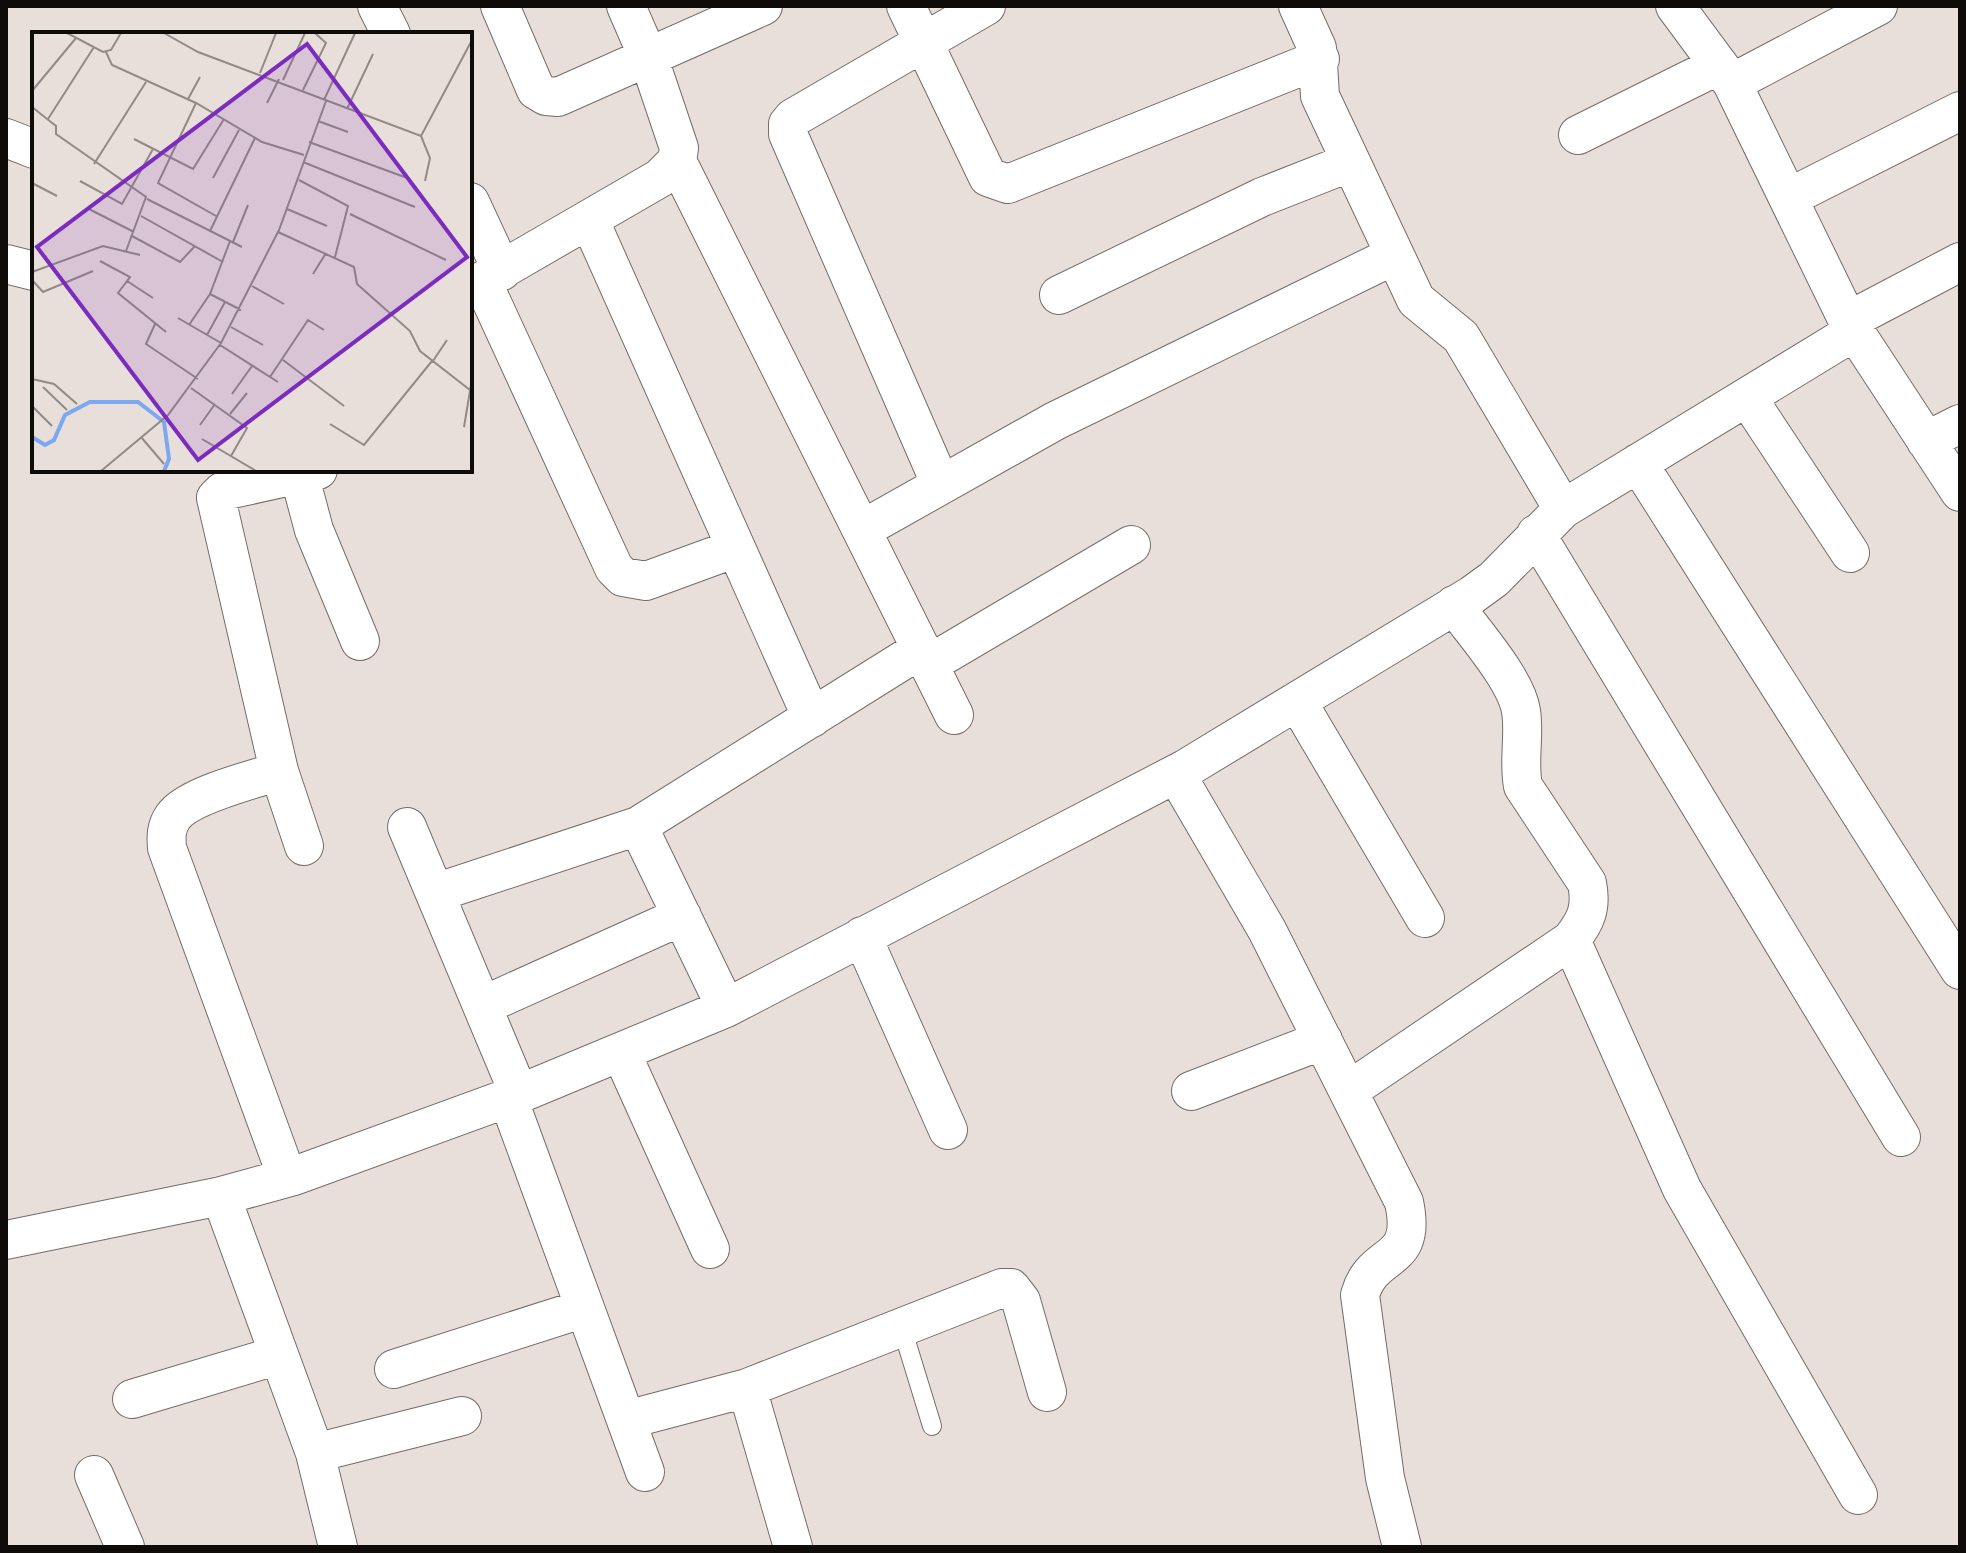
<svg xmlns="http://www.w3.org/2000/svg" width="1966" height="1553" font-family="'Asap Condensed',sans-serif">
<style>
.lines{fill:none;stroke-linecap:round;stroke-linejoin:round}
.lane-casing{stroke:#756c68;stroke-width:20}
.street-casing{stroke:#756c68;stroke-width:40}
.lane{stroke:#fff;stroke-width:18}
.street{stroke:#fff;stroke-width:38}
.inset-river{fill:none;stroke:#7ca7f2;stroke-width:4}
.inset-road{fill:none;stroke:#918a86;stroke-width:2}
.view{fill:#7b2cbf;fill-opacity:0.15;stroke:#7b2cbf;stroke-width:4}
.inset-edge{fill:none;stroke:#0e0b09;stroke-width:4}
</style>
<rect width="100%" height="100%" fill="#e9dfda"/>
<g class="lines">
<g class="lane-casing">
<path id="lane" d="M902 1328 932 1426"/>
</g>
<g class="street-casing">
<path id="street" d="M377 6 391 34
M500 6 536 90 546 96 558 97 763 6
M906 6 988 177 1008 184 1320 59
M1298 6 1317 48 1320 96 1416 300 1461 337 1563 509
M1675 6 1732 83 1848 321 1960 492
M1732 83 1878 6
M1578 135 1719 65
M6 138 34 149
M677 161 954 715
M1788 198 1960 111
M470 202 502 271
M589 219 812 718
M6 264 34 271
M482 281 614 568 623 577 646 581 736 548
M470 288 660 178 677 161 679 148 649 59 626 6
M1059 295 1262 197 1351 162
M1848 321 1960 262
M1747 397 1850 553
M1926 441 1960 424
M1638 463 1960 970
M299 474 314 530 360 641
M941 485 788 134V124L793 118 986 6
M863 529 1055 421 1395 255
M1536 534 1901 1137
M929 664 1131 545
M1297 701 1425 918
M279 771C253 780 188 795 173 817 166 827 166 837 167 848L287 1177
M1176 774 1267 930 1404 1202C1418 1267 1373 1248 1360 1295L1385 1478 1402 1547
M638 826 726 1008
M407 827 519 1094
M304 846 279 771 216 498 223 491 318 470
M435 893 638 826 921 649
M862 936 948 1130
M1571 940 1682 1189 1858 1495
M482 1006 682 916
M621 1052 710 1249
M1191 1091 1323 1040
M1348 1091 1571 940C1586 921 1592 908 1587 883L1523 786C1518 761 1525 736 1521 711 1516 679 1473 632 1454 605
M508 1098 645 1472
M221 1196 315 1453 338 1547
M6 1240 221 1196 294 1176 519 1094 726 1008 1185 769 1472 595 1494 579 1563 509 1855 331
M394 1369 585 1308
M747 1388 793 1547
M132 1399 279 1355
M626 1420 747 1388 1002 1288H1011L1021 1301 1047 1392
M315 1453 462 1416
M94 1475 125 1547"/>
</g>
<use href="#lane" class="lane"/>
<use href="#street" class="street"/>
</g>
<g transform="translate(32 32)">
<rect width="440" height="440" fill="#e9dfda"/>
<path class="inset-river" d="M0 405 13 413 22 408 33 383 58 370H106L132 390 137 427 132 439"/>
<path class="inset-road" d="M35 1 71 20 79 18 89 1M132 1 166 20 389 104 440 8M74 20 80 33 164 71 230 110 272 123M228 41 244 1M251 48 273 1M271 58 294 11 283 1M0 59 44 6M156 67 168 45M292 68 323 1M164 71 126 151 184 184M235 71 247 47M0 75 24 94V102L114 165 94 219M315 77 341 22M16 87 62 15M286 89 316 100M389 104 398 126 393 149M102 107 161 137 192 87M277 110 378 147M271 130 383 175M62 132 114 50M181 146 207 98M267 148 316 174 303 225M48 149 90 172 121 117M0 151 25 164M115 167 210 215M57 177 102 200M255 177 295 194M318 182 414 228M109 184 191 230M178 199 223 106M246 200 322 235 325 252 378 299 388 319 438 358M100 204 148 230 163 214M201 210 216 173M68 229 98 245 86 261 134 300M0 240 71 214 108 223M281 242 294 221M0 248 11 260 61 239M95 249 121 266M220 254 252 272M178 262 209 278M146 286 189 311M123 292 114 312 166 347M157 293 178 262 198 209M199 295 231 313M175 303 193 270M188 313 246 350M251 328 312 374M401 329 415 308M238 345 276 288 292 298M0 347 22 352 45 372M11 355 35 378M159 356 215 396 199 424M200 362 220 334M0 374 20 394M198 382 215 361M298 392 332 413 400 329M168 393 183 372M432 395 440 347M109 405 132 432M170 407 224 439M69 439 136 383 189 311 247 198 294 69"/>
<path class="view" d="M275 12 435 225 166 428 5 215Z"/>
<rect width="440" height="440" class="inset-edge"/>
</g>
<rect width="1966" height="1553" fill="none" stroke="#0e0b09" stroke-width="16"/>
</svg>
